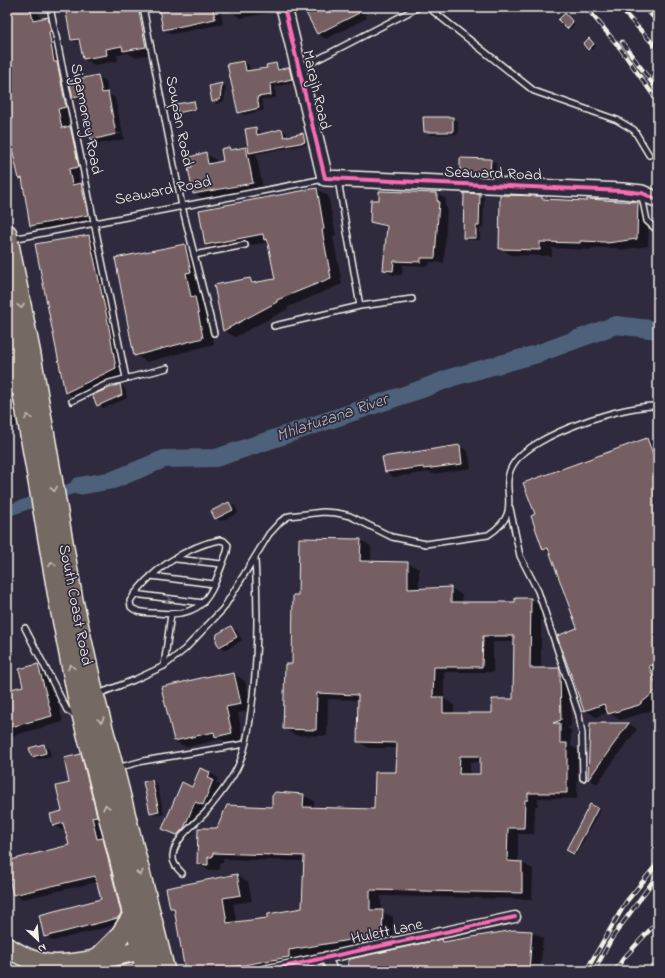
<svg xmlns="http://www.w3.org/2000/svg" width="665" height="978" font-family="'Indie Flower',sans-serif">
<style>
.shadow{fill:#0007;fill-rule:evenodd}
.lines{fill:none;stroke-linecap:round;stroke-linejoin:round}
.canal{stroke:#4e627a;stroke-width:11}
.river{stroke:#4e627a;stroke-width:18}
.building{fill:#755e63;stroke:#f4f1e8;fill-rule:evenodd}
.lane-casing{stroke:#f4f1e8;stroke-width:8}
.street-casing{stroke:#f4f1e8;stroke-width:13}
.secondary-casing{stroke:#f4f1e8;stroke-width:18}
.highway-casing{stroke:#f4f1e8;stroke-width:22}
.lane{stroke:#2f2a3d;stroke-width:5}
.street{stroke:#2f2a3d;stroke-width:10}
.secondary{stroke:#2f2a3d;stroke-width:15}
.highway{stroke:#756964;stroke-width:19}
.rail-casing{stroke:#f4f1e8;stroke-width:4.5}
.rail{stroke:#2f2a3d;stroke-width:3;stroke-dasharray:9;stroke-linecap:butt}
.cycleway-casing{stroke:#2f2a3d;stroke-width:6}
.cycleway{stroke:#f96db3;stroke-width:4}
.oneway{stroke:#c1bbb3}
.oneway2{stroke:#747079}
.labels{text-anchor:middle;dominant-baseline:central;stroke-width:3.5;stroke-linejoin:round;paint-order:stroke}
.street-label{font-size:16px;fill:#f4f1e8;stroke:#2f2a3d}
.water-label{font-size:17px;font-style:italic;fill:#b2b8bc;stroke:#2f2a3d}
</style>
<rect width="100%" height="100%" fill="#2f2a3d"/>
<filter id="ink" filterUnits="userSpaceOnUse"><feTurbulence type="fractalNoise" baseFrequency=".025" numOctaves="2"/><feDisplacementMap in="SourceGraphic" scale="8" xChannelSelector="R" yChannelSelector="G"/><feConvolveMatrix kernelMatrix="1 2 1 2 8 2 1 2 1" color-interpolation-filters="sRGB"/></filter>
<g filter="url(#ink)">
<path class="shadow" d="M7 7H47L38 9 40 20 48 18 57 23 59 36H57L63 66 66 68 69 83 98 76 106 81 108 94 115 98 124 139 100 144 92 140 84 101H81L72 96 75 112 67 114 69 127 79 132 87 172 78 174 80 184 90 189 96 220 40 230 31 225 24 180 20 178 7 131ZM121 132V134L97 140V138Z
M67 7H147L157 53 135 57 128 53 117 55 118 61 95 65 84 59 81 44 72 39Z
M175 7H220L223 24 172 34 164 30Z
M230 7H282V10L241 18 231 12Z
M321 7H362L367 18 326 39 318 34Z
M568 16 575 24 570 29 567 28Z
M591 41 596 46 592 50 584 44Z
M244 62 249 65 250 72 268 69 276 64 282 70 289 68 294 71 297 82 275 87 276 98 261 99 264 110 244 115 239 112Z
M222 84 226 87 224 101 217 104 213 101Z
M194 102 196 103 198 110 181 114 178 112Z
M453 118 458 121V134L430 135 425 132Z
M256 128 260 131 261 135 282 130 287 133 288 137 303 134 308 137 309 144 256 154 263 188 204 199 194 193 206 154 216 160 217 163 225 161 229 148 232 151 246 148 249 150Z
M490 160 496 163V176L467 175 461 172Z
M317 189 328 196 336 235 333 236 342 284 288 307V309L235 337 223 330 250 279 257 283 276 279 269 242 218 251 206 245Z
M437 194 446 199 445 206 447 207 444 263 430 262 429 266 403 265 402 275H393L384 270 387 228 372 222Z
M480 195 484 197 483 228H480V240H468L464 237Z
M541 197 546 200 637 203 649 209 648 246 620 250 617 248H592V250L552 248V256L511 255 500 248Z
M89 236 100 242 119 329 126 374 76 398 65 392 36 245Z
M185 245 196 251 202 279H197L202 301 206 304 214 344 147 362 135 355Z
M7 339 13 367 7 368Z
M120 385 125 389 127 398 104 408 98 405Z
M7 400 15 405 19 416 14 417 16 425 7 427Z
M647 439 658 445V705L650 711 620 720 608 712 596 717 585 710 578 629 550 553 544 549Z
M459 446 468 451 471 468 433 474 430 472 394 477 386 472Z
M229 503 235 506 238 513 221 521 215 518Z
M360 540 371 546V562L408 563 419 569V590L451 588 462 595V603H516L531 599 541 606V669H559L570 677 571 726 567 728 571 730V746L578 750 577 799 538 798V806H535L534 834H518V863H522L533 869 532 899 381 896V911L393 917V939H380V948L363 946 300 956V963L254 971H186L175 910 171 908 237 875 248 882 252 901 233 904 237 923 268 919 303 909 305 861 223 859V863H219V870H209L198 864 217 829 303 795 314 801V809L375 810 397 773V748H369L358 741 359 700 328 699 327 736 295 735 284 729 293 665 299 596ZM493 642H515L514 700 493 714H454V705L444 699V672H493ZM470 762H481V775H470Z
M231 627 237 631 242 640 226 650 220 646Z
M38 665 50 672 63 722 7 737V682L11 684 12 690 24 687Z
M234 674 245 681 252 710 238 713 243 739 228 743 221 739 186 747 174 741 218 675 222 677Z
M591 724H629L637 729 597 784 589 779Z
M44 745 49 749 51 756 38 759 32 756Z
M81 756 89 760 105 820 100 821 104 840 111 843 127 922 53 941 45 936 102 900 97 882 23 899 14 894 7 862 70 846 66 829 62 830 54 825 63 812Z
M210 773 218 778 216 783 222 786 212 810 204 806 193 833 186 839 163 829 192 788Z
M152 781 157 784 164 814 156 815 150 812Z
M591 806 600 810 576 855 568 850Z
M531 932 543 938 540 971H530L532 936H530L528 971H352L442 940 446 942Z"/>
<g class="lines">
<path class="canal" d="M7 511 79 486"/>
<path class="river" d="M79 486 113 480 164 459 216 458 419 390 453 377 537 354 616 325 658 330"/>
</g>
<path class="building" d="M7 7H30L33 20 48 17 51 31 49 32 54 62H57L66 107 58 109 62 128 70 126 79 167 69 169 72 185 81 183 88 215 30 226 22 178 19 179 12 149 10 150 7 135Z
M65 7H138L146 47 123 51 122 46 106 49 107 55 83 59 79 39 71 40Z
M170 7H213L215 19 163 30 159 9Z
M319 7H356L359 13 317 34 306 13Z
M565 13 573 22 567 29 558 20Z
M589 38 594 44 588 50 583 44Z
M244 61 246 71 267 68 266 65 276 63 278 70 289 67 292 79 270 84 271 95 257 97 259 108 238 113 227 64Z
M98 75 102 93 108 92 116 134 91 140 82 95 73 97 69 81Z
M222 83 220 99 212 102 209 86Z
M194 101 196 109 178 113 176 104Z
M423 117H453V132H424Z
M256 127 257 135 282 129 284 137 303 133 305 142 249 153 245 129Z
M229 147 230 150 246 147 253 183 193 194 188 168 192 167 190 157 206 152 208 164 223 161 221 149Z
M460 158 491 159 490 173 460 172Z
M317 188 324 229 322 230 331 278 277 300V302L223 331 214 285 250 278 252 283 275 279 267 239 264 240 263 234 205 245 199 210Z
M379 191 437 193V201H439L435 258H421V262L394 261 393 271 383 270 387 226 370 222 371 200H379Z
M464 193 480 194 479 226H476V238H463Z
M500 195 542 196V199L587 201V199L638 202 637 239 607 243 605 242 580 241V243L540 242V250L499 249Z
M89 235 108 322 116 368 65 393 35 244Z
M185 244 191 272 186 273 191 297 195 296 203 338 134 356 115 258Z
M120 384 122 395 97 406 92 395Z
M647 438 658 467V663L649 666 658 689 639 705 608 714 604 704 584 711 557 636 577 628 548 548 543 550 531 516 535 514 523 483Z
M460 445 462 464 424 469 423 467 385 472 382 457Z
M229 502 233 510 215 519 211 511Z
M299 538 361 539 360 561 408 562V589L451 587V602H515V598H531L530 668H559L560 670 561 720 553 723H560V743H567V793H528V800H525L524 828H508L507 861 522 862V893L370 890V910H383L382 934 370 933V942L358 944 362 938 289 950V957L210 971H185L174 908H170L166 888 237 874 241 895 223 898 227 923 267 918 268 914 302 908 304 856 213 853 212 857H208V865L197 864 198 828H217L227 805 272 807V796L275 792 304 794 303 807 374 809 375 772H396L397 743 357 742 358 695 317 693 316 730 283 729 285 664H292L293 595H298ZM483 636H514L513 699H492V713H443V697H433L434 667H482ZM460 756H480V774H459Z
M231 626 237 637 219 647 216 641 217 634Z
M38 664 52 716 7 728V690L23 686 19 669Z
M234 673 241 704 226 707 232 733 215 737 214 732 174 741 161 687 219 674V676Z
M590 723H629L588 780Z
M44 744 46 753 32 757 29 748Z
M81 754 97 816 92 817 97 839 103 838 121 913 118 918 44 937 39 915 101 899 95 876 13 895 7 869V861L69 845 63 823 53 826 50 814 62 811 56 786 69 783 64 758Z
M200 768 210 772 208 778 213 780 203 805 195 802 184 828 177 835 162 829 182 782 192 787Z
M152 780 159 811 150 813 143 782Z
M590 804 598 808 574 854 566 850Z
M514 930 532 931 529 971H351L348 963 350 959 442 939 443 942Z"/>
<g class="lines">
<g class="lane-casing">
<path id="lane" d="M50 7 126 378
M143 7 182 206 214 333
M428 7 534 91 617 120 634 130 649 155
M301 68 419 7
M642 196 647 221 658 231
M12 239 324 179
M194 255 245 245
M360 306 412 299
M274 326 360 306 338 180
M72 401 109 383 167 368
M510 508 520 556 538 591 579 715 582 734 583 778
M220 540 224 541 228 545 227 552C211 591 209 619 157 613 149 613 137 613 131 607L130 601C148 572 187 546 220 540Z
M176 559 222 564
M151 576 214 584
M134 594 203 603
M25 628 67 710 77 716
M164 666 171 614
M98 694 134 680 164 666 185 649 223 609 269 534 281 521 289 516 323 512 337 513 350 516 392 537 426 544 488 535C527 510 496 490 514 463 532 435 625 404 658 406
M117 768 143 761 245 744
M182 873C177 868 172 863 173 855 175 838 195 824 206 812 217 798 232 781 239 764 248 743 250 719 253 696 258 650 258 605 255 559"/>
</g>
<g class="street-casing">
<path id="street" d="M326 957 332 971
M123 971 149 966
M264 971 515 917"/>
</g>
<g class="secondary-casing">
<path id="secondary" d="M284 7 325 178 623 191 642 193 658 200
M7 387 32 382"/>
</g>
<g class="highway-casing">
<path id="highway" d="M7 234 31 355 73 600 94 695 114 769 165 971
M7 302 59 603 78 700 119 857 146 971
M7 947C18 954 33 962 47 964 74 967 124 954 151 947
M97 959 119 937 133 915"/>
</g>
<use href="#lane" class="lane"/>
<use href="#street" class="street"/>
<use href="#secondary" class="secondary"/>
<use href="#highway" class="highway"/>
<g class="rail-casing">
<path id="rail" d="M586 7 620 48 658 102
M619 7 658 49
M644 7 658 22
M653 7 658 13
M622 42 658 91
M586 971 626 902 658 863
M594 971 612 938 658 874
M615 971 623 959 658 921
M650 971 658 961"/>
</g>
<use href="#rail" class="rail"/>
<g class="cycleway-casing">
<path id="cycleway" d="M284 7 325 178 623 191 642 193 658 200
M264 971 515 917"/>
</g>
<use href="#cycleway" class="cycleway"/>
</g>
<defs><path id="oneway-chevron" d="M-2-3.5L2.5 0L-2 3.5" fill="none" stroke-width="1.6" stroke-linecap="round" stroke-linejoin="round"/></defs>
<g class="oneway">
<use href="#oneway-chevron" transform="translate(21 306) rotate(79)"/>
<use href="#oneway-chevron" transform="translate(28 417) rotate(-99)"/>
<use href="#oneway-chevron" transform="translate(54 489) rotate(80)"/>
<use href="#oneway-chevron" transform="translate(52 564) rotate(-100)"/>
<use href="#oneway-chevron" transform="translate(71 667) rotate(-101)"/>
<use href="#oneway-chevron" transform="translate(101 720) rotate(75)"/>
<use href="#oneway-chevron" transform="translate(106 807) rotate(-105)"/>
<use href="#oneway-chevron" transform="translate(140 873) rotate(76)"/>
</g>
<g class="oneway2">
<use href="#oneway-chevron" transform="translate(199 561) rotate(7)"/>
<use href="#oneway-chevron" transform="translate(168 599) rotate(7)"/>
</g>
</g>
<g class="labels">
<g class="street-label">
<text transform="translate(316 90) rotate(77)">Marajh Road</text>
<text transform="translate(86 119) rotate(79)">Sigamoney Road</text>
<text transform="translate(179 121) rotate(79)">Soupan Road</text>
<text transform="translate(493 174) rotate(2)">Seaward Road</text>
<text transform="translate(163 191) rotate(-11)">Seaward Road</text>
<text transform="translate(75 605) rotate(79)">South Coast Road</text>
<text transform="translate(387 932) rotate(-12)">Hulett Lane</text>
</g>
<g class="water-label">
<text transform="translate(332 418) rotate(-19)">Mhlatuzana River</text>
</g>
</g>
<rect width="665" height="978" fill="none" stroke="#2f2a3d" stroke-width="24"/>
<rect x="12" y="12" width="641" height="954" fill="none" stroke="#f4f1e8" stroke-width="1.5" filter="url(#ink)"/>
<g transform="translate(38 940) rotate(154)" stroke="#2f2a3d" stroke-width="3" paint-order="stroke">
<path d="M0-3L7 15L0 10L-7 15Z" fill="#f4f1e8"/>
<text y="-6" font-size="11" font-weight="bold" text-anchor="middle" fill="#f4f1e8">N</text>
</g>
</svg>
